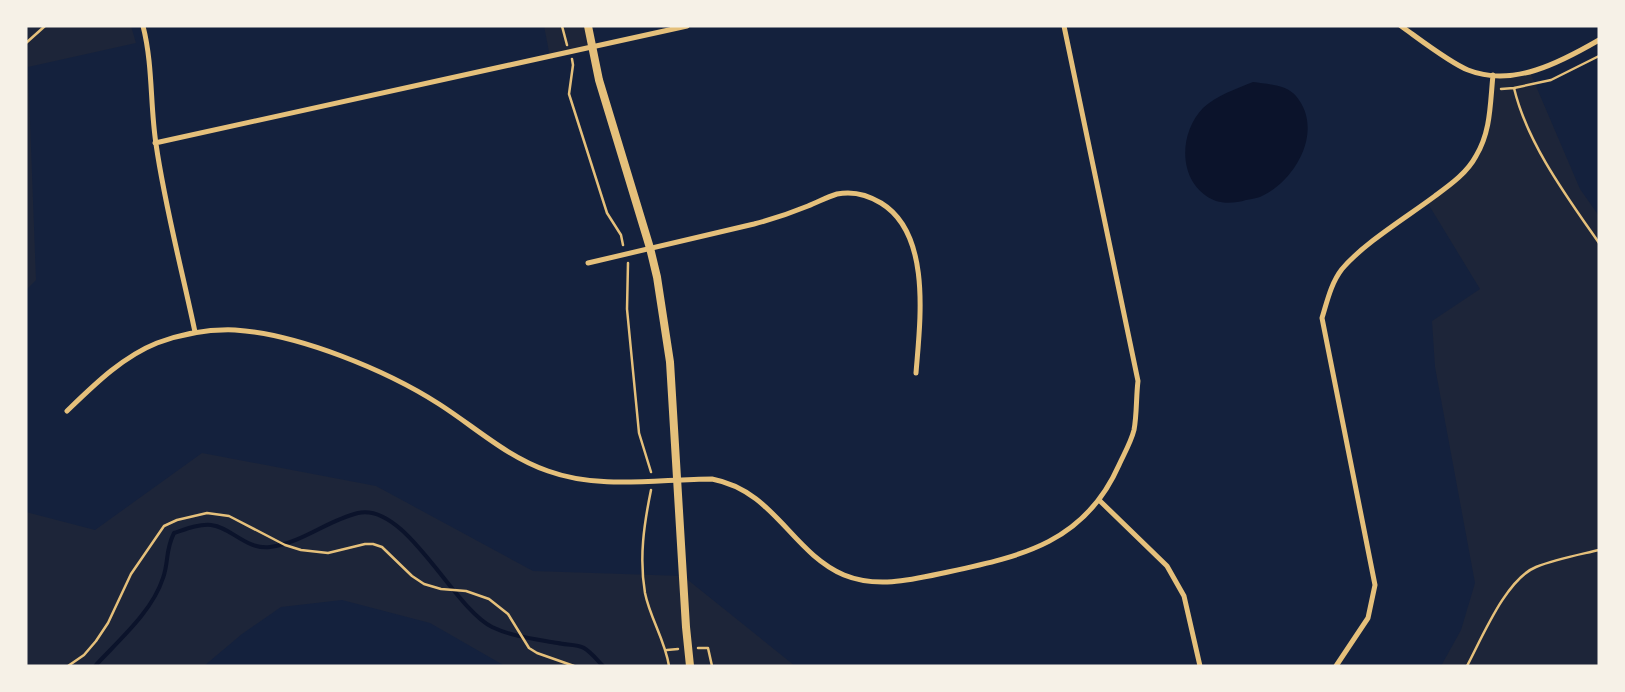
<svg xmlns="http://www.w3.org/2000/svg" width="1625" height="692" font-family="Merriweather,serif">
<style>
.green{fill:#1d2539}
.water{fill:#0b132b}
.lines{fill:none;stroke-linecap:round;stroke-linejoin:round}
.stream{stroke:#0b132b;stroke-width:4}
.path{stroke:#e5c07b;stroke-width:2.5}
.minor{stroke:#e5c07b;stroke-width:5}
.tertiary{stroke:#e5c07b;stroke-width:8}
</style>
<rect width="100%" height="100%" fill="#14213d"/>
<path class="green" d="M26 26H131L136 43 28 67 36 280 26 290Z
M544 26H588L592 47 550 57Z
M1530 72 1580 189 1599 216V666H1441L1461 630 1475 583 1435 367 1432 321 1480 289 1427 202C1437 195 1448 187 1458 179 1488 151 1488 113 1493 75Z
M202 453 376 486 533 571 683 576 795 666H505L430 623 342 600 281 607 242 634 204 666H26V512L95 530Z"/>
<path class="water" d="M1253 82C1267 84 1287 85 1296 96 1324 129 1297 178 1264 195 1259 198 1252 199 1246 200 1237 203 1225 204 1216 201 1178 186 1177 135 1203 108 1217 95 1236 89 1253 82Z"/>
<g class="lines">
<path class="stream" d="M95 666C119 640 152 612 163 578 169 561 165 551 174 533 186 529 198 524 211 525 231 527 246 550 270 547 302 543 328 520 358 513 406 502 453 608 492 627 513 637 535 639 558 643 565 645 577 644 584 648 591 652 597 660 603 666"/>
<path class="path" d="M562 26 567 45
M26 43 45 26
M572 59 573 65 569 94 607 213 621 235 623 245
M1514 88 1551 80 1599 56
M1501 89 1514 88C1527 143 1567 197 1599 243
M628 263 627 309 639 433 651 472
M651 490C644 524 639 558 645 593 650 618 665 640 669 666
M698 648H708L712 666
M667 650 678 649
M68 666 84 655 96 641 108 623 131 574 164 526 177 520 207 513 229 516 285 545 301 550 328 553 365 544H373L382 547 412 576 424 584 441 589 466 591 489 599 508 614 529 648 537 653 574 666
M1467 666C1482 638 1506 579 1536 567 1556 559 1578 555 1599 550"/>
<path class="minor" d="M143 26C153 65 150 105 156 144 165 207 182 270 195 332
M1401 26C1418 38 1450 63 1468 70 1513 88 1561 62 1599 40
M155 143 687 26
M588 263 754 224C773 219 791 213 808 206 818 202 827 197 837 194 852 191 868 195 881 203 932 234 920 322 916 373
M67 411C94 385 122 357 157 343 182 334 209 329 235 330 298 334 386 370 439 404 475 427 507 457 548 471 600 490 658 479 712 479 775 491 791 552 844 575 878 589 915 579 948 572 1023 556 1085 542 1119 465 1124 454 1131 442 1134 430 1137 414 1136 397 1138 381L1064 26
M1099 500 1167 566 1184 596 1200 666
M1336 666 1368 618 1375 585 1322 318C1327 302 1331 283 1342 269 1364 243 1407 217 1435 196 1450 185 1467 173 1476 156 1491 131 1490 104 1493 75"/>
<path class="tertiary" d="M588 26 599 80 650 248 657 277 670 362 686 627 690 666"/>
</g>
<rect width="1625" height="692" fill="none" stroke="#f6f1e7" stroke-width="55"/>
</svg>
